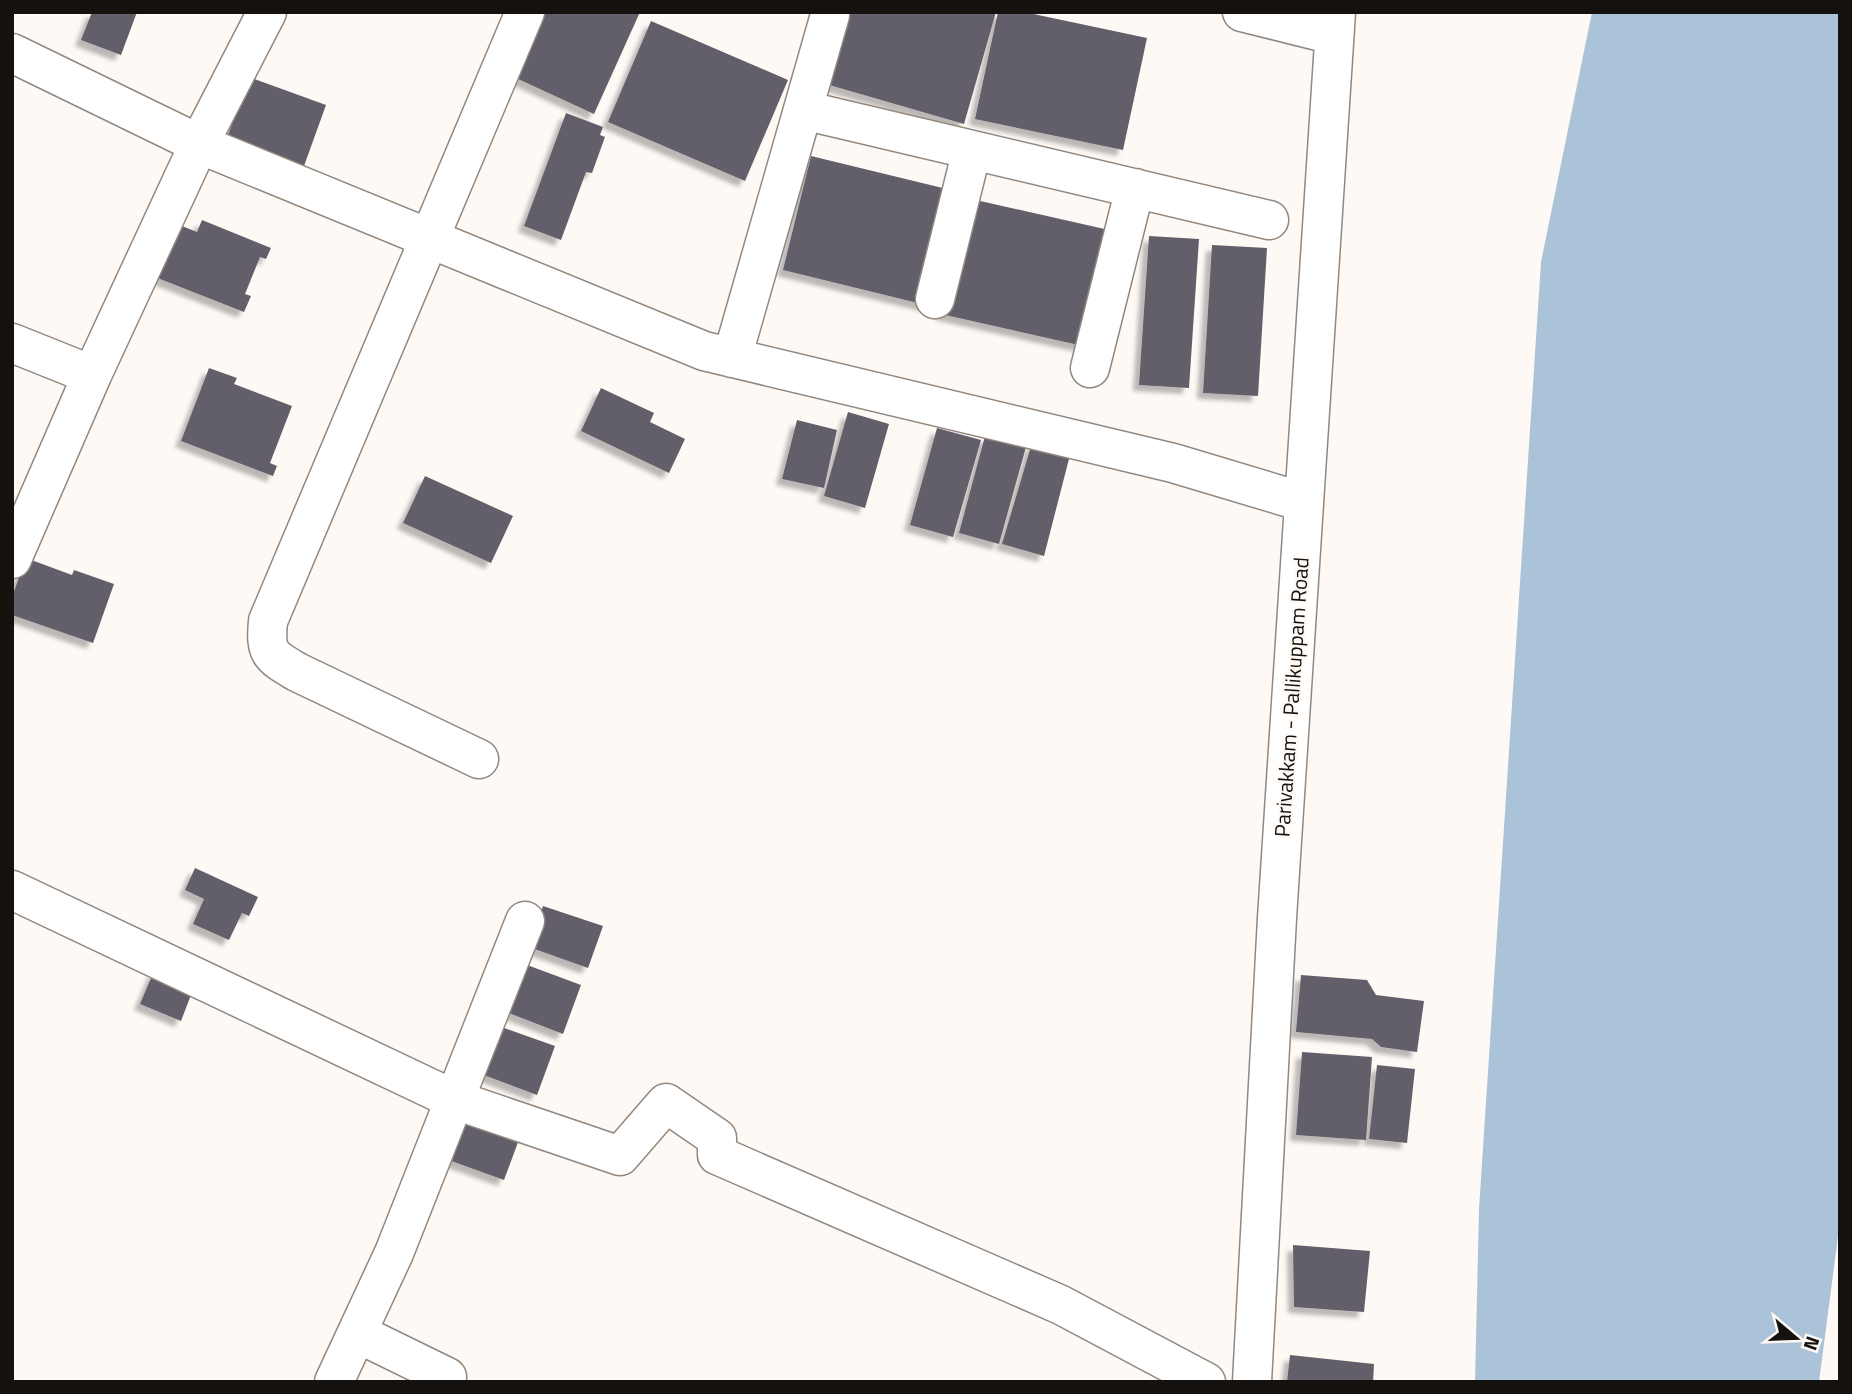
<svg xmlns="http://www.w3.org/2000/svg" width="1852" height="1394" font-family="'Titillium Web',sans-serif">
<style>
.water{fill:#abc3d9}
.building{fill:#645f6a;filter:url(#shadow)}
.lines{fill:none;stroke-linecap:round;stroke-linejoin:round}
.minor-casing{stroke:#92887f;stroke-width:41}
.minor{stroke:#fff;stroke-width:38}
.labels{text-anchor:middle;dominant-baseline:central;stroke-width:5;stroke-linejoin:round;paint-order:stroke}
.street-label{font-size:21px;fill:#15110e;stroke:#fef9f5}
</style>
<defs>
<filter id="shadow"><feDropShadow dx="-6" dy="6" stdDeviation="2" flood-color="#0004"/></filter>
</defs>
<rect width="100%" height="100%" fill="#fef9f5"/>
<path class="water" d="M1592 12H1840V1221L1819 1382H1475L1479 1209 1541 262Z"/>
<path class="building" d="M92 12H137L121 55 81 40Z
M545 12H640L594 114 516 78Z
M839 12H996L964 124 819 82Z
M998 12H1024L1147 38 1123 150 975 119Z
M651 21 788 80 745 181 608 122Z
M249 77 326 105 304 166 227 138Z
M566 113 603 127 600 135 605 137 592 173 586 172 561 240 524 226Z
M811 156 955 191 926 305 783 270Z
M967 198 1109 230 1083 346 941 314Z
M202 220 271 248 266 259 260 257 245 294 251 296 244 312 155 277 177 224 197 232Z
M1149 236 1199 239 1189 388 1139 385Z
M1212 245 1267 248 1258 396 1203 393Z
M209 368 237 378 234 384 292 406 270 463 277 466 273 476 181 441Z
M601 388 654 413 650 422 685 439 669 473 581 431Z
M848 412 889 424 865 508 824 496Z
M797 420 837 430 824 488 782 479Z
M937 428 981 440 953 537 910 525Z
M985 436 1026 447 999 544 959 533Z
M1032 443 1070 455 1044 556 1002 544Z
M425 476 513 516 491 563 403 523Z
M26 558 72 575 74 570 114 584 93 643 12 615V597Z
M195 868 258 897 249 916 242 913 229 940 193 924 204 899 185 890Z
M543 906 603 926 588 968 529 947Z
M519 962 581 985 563 1034 501 1010Z
M154 971 194 987 181 1021 140 1004Z
M1301 975 1367 980 1376 995 1424 1001 1417 1052 1381 1047 1372 1039 1296 1032Z
M493 1024 555 1046 537 1095 476 1072Z
M1302 1052 1372 1057 1366 1140 1296 1135Z
M1377 1065 1415 1069 1407 1143 1369 1139Z
M459 1112 521 1134 504 1180 443 1158Z
M1293 1245 1370 1251 1364 1312 1294 1307Z
M1290 1355 1374 1364 1373 1382H1287Z"/>
<g class="lines">
<g class="minor-casing">
<path id="minor" d="M1242 12 1334 35
M12 53 199 144 704 351 1173 463 1303 502
M803 110 1269 220
M935 299 972 150
M12 343 92 375
M732 358 830 15
M1090 368 1135 188
M12 559 92 375 199 144 267 12
M479 759 297 672C270 656 265 654 268 621L525 12
M12 890 455 1100 620 1156 666 1103 717 1138V1155L1061 1305 1206 1382
M357 1333 447 1377
M334 1382 394 1253 525 921
M1252 1382 1277 918 1336 12"/>
</g>
<use href="#minor" class="minor"/>
</g>
<g class="labels">
<g class="street-label">
<text transform="translate(1291 697) rotate(-86)">Parivakkam - Pallikuppam Road</text>
</g>
</g>
<rect width="1852" height="1394" fill="none" stroke="#15110e" stroke-width="28"/>
<g transform="translate(1796 1338) rotate(109)" stroke="#fef9f5" stroke-width="5" paint-order="stroke">
<path d="M0-5L12 26L0 18L-12 26Z" fill="#15110e"/>
<text y="-10" font-size="19" font-weight="bold" text-anchor="middle" fill="#15110e">N</text>
</g>
</svg>
